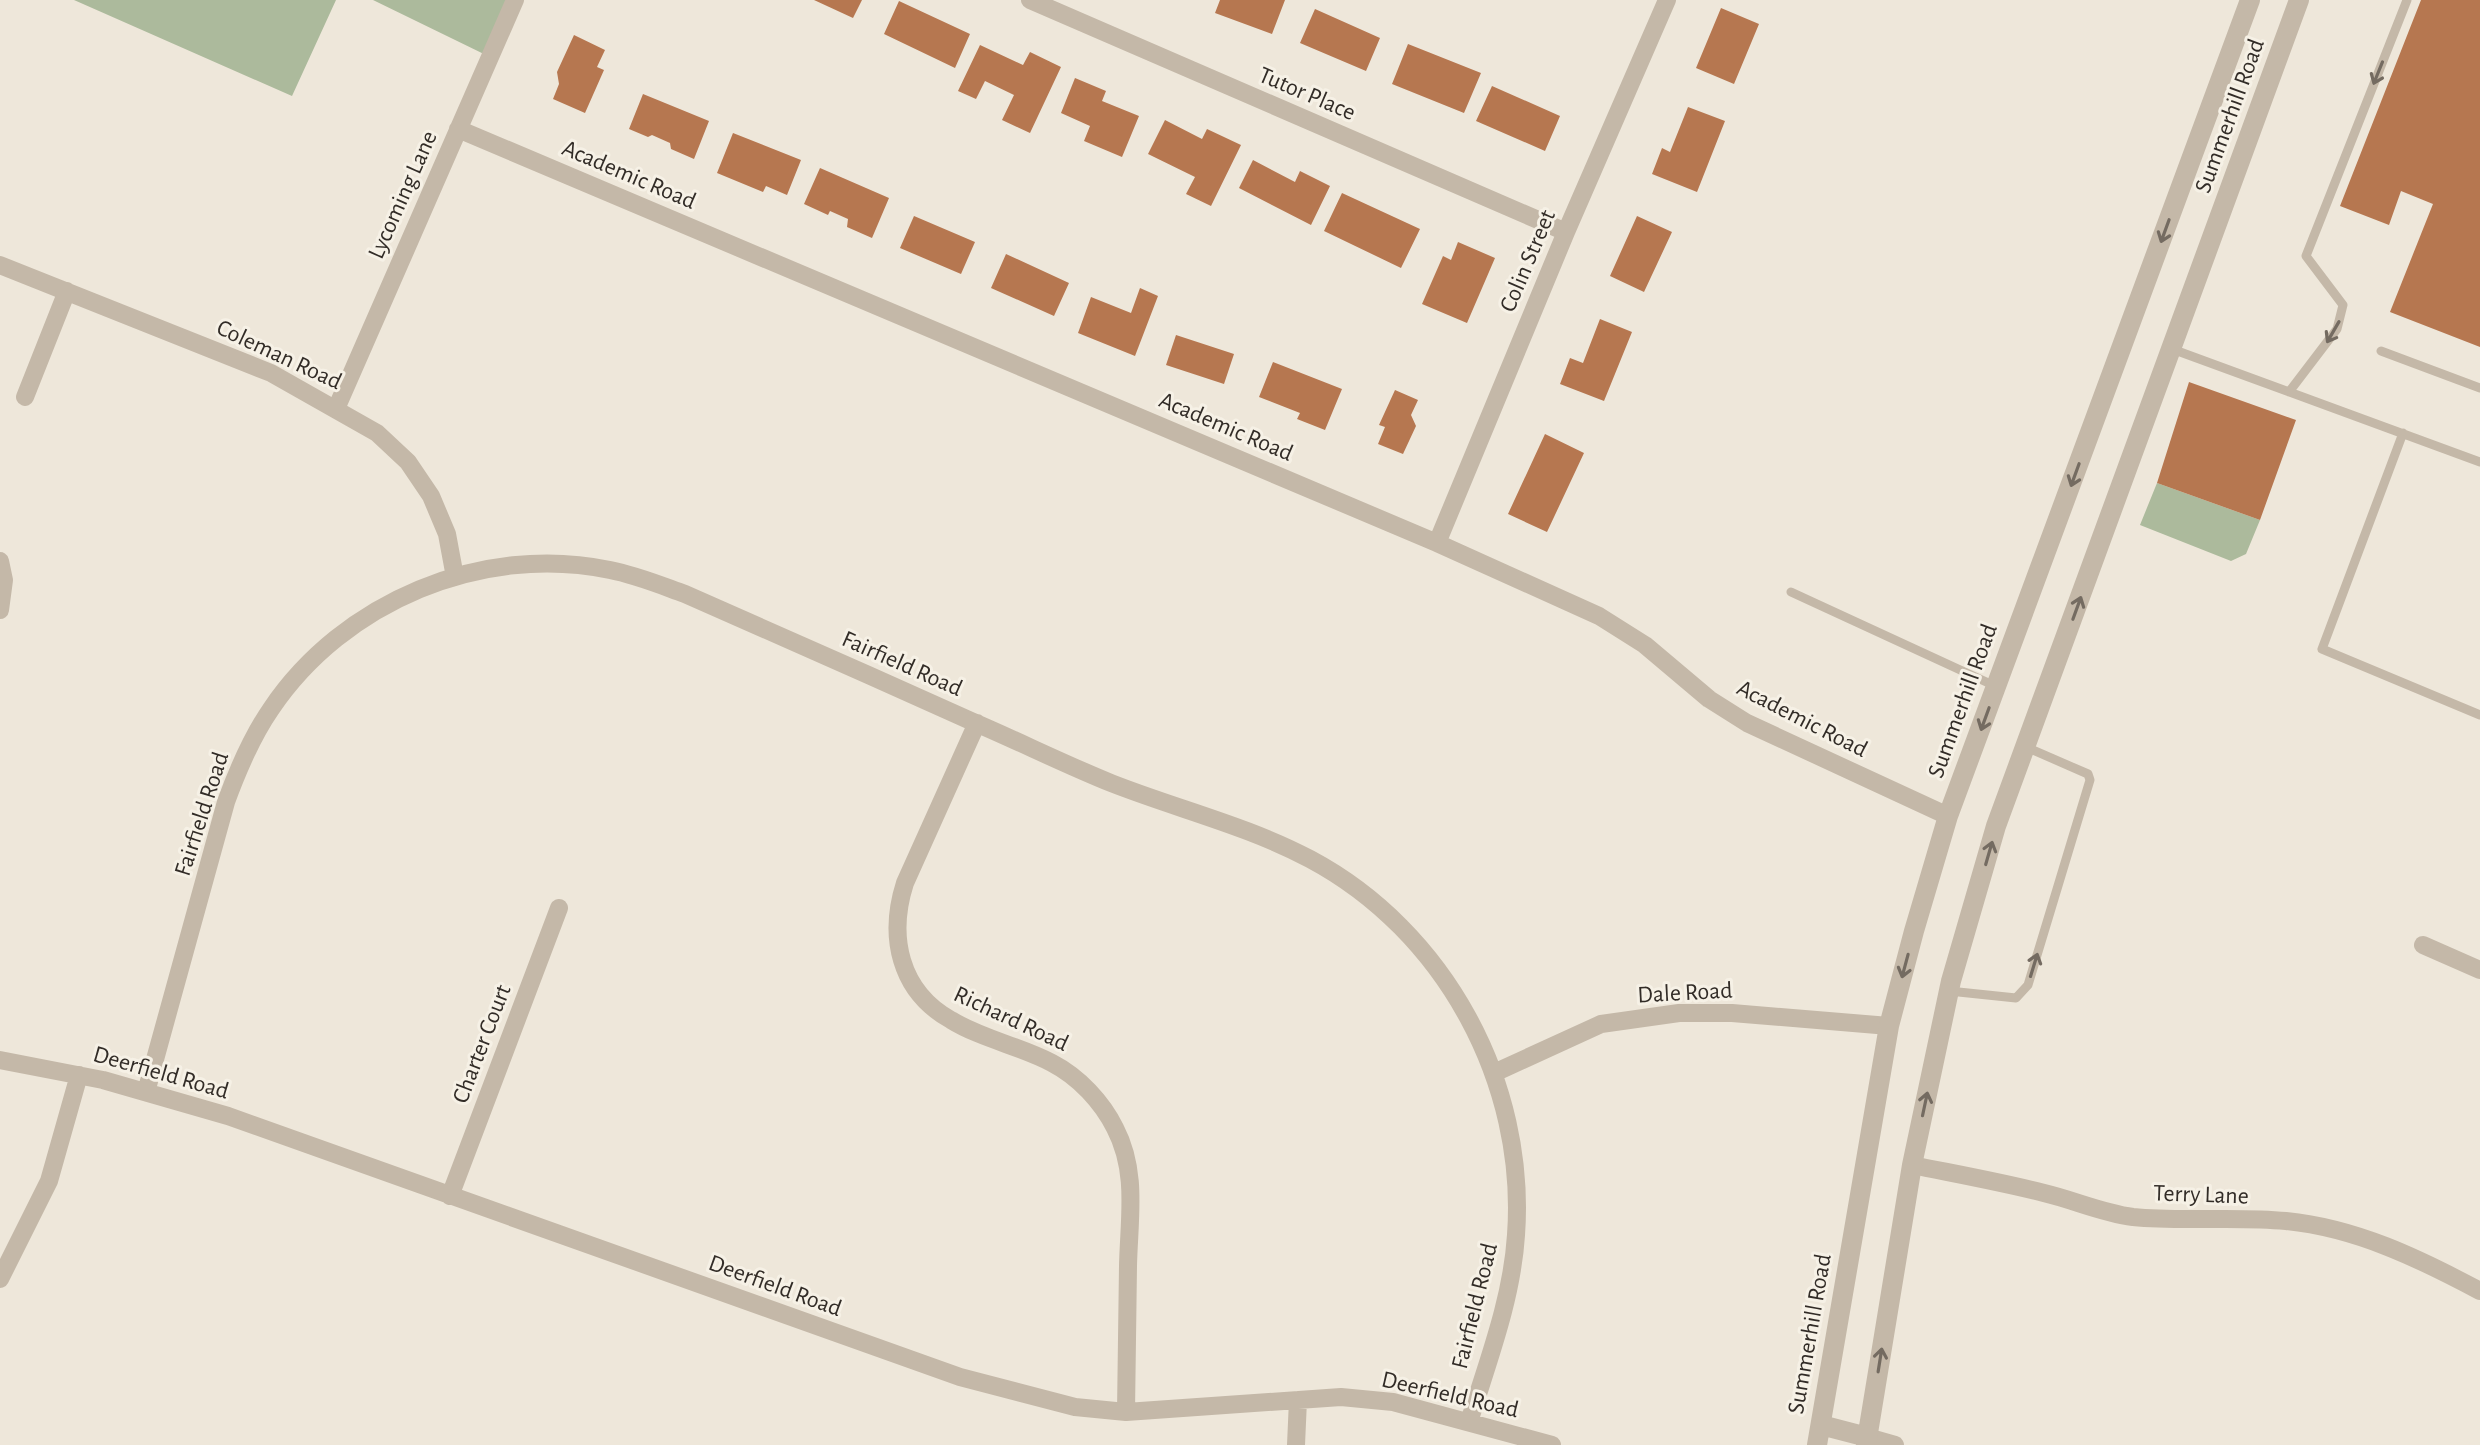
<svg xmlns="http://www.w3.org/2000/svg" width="2480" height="1445" font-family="'Alegreya Sans',sans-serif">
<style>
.green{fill:#acba9c}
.building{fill:#b67750}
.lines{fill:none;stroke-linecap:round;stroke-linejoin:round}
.service{stroke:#c4b8a8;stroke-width:9}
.minor{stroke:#c4b8a8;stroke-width:18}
.tertiary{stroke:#c4b8a8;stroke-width:20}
.oneway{stroke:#746b61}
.labels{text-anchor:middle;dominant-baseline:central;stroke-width:6;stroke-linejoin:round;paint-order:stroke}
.street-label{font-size:24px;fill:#322c27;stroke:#f6f1e6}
</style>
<rect width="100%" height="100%" fill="#eee7da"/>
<path class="green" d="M74 0H336L292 96Z
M373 0H515L490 57Z
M2157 483 2260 520 2246 554 2231 561 2140 525Z"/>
<path class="building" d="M814 0H862L853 18Z
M1220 0H1285L1272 34 1215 13Z
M2421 0H2480V347L2390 312 2433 204 2401 191 2389 225 2340 206Z
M899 1 970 34 955 68 884 34Z
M1721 8 1759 24 1734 84 1696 68Z
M1315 9 1380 38 1366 71 1300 43Z
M574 35 605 50 597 67 604 70 585 113 553 99 559 84 557 72Z
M1408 44 1481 73 1464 113 1392 84Z
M980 45 1023 65 1030 52 1061 67 1030 133 1002 120 1014 95 985 81 976 99 958 91Z
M1075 78 1106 91 1102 101 1139 116 1122 157 1084 141 1090 126 1061 113Z
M1492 86 1560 116 1545 151 1476 121Z
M643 94 709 121 694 159 671 149 670 143 652 135 648 137 629 129Z
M1688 107 1725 121 1697 192 1652 174 1662 148 1670 152Z
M1165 120 1202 139 1207 129 1241 145 1211 206 1186 194 1195 177 1148 154Z
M733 133 801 160 787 195 766 186 763 192 717 173Z
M1253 160 1295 182 1300 171 1330 186 1311 225 1239 188Z
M820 168 889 198 872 238 847 227 848 219 830 211 828 215 804 204Z
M1342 193 1420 229 1401 268 1324 231Z
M914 216 975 242 961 274 900 248Z
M1637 216 1672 232 1644 292 1610 276Z
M1458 242 1495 258 1467 323 1422 304 1443 256 1451 260Z
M1006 254 1069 283 1054 316 991 288Z
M1140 288 1158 296 1135 356 1078 333 1091 297 1131 313Z
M1600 319 1632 332 1604 401 1560 384 1570 358 1583 363Z
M1176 335 1234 354 1224 384 1166 365Z
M1273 362 1342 389 1325 430 1297 419 1300 413 1259 397Z
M2189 382 2296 420 2260 520 2157 483Z
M1395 390 1418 400 1411 415 1416 426 1403 454 1378 444 1385 427 1379 425Z
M1545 434 1584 453 1547 532 1508 514Z"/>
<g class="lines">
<path class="service" d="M2172 349 2480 462
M2381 351 2480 388
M2289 392 2337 329 2343 305 2306 256 2407 0
M2403 433 2322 649 2480 715
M1791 592 1995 686
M1949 991 2016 998 2028 985 2090 780 2088 774 2026 747"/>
<path class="minor" d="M1030 0 1566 232
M458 129 1437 543 1599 616 1645 645 1709 699 1747 723 1948 816
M0 265 271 373 377 433 408 462 431 496 447 534 455 577
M25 397 67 291
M336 409 515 0
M1437 543 1566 232 1667 0
M0 561 4 580 0 610
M977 723 905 883C888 936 899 991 951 1020 982 1039 1020 1046 1052 1063 1079 1077 1102 1102 1115 1128 1138 1172 1129 1218 1128 1266 1127 1314 1127 1363 1126 1412
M2423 945 2480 970
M0 1060 103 1080 228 1116 960 1377 1075 1407 1126 1412 1341 1397 1393 1402 1552 1445
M1494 1073 1601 1024 1679 1013H1732L1889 1026
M146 1092 226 802C238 769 251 738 271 709 343 602 482 543 610 570 636 575 660 585 685 594 780 636 876 678 971 721 1018 741 1064 764 1111 783 1177 809 1248 826 1310 859 1445 931 1527 1083 1516 1235 1512 1299 1488 1361 1469 1422
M1912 1165C1956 1174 2001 1182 2044 1193 2074 1200 2102 1213 2133 1217 2183 1222 2235 1216 2286 1221 2356 1228 2418 1258 2480 1291
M450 1196 559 908
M0 1279 49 1181 79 1075
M1867 1437 1895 1445
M1296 1445 1298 1400"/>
<path class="tertiary" d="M1821 1425 1867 1437
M1817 1445 1889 1026 1914 931 1948 816 2250 0
M1866 1445 1912 1165 1951 981 1996 826 2299 0"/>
</g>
<defs><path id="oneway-shaft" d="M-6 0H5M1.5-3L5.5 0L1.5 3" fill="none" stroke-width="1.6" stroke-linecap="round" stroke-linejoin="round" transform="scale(2)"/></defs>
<g class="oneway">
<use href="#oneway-shaft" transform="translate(2378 73) rotate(112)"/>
<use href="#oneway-shaft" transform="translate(2165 231) rotate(110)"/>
<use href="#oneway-shaft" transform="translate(2333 332) rotate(120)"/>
<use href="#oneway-shaft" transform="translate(2075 475) rotate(110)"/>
<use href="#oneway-shaft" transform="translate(2077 608) rotate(-70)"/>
<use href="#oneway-shaft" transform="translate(1985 719) rotate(110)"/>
<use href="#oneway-shaft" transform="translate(1989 853) rotate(-74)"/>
<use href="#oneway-shaft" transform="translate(2034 965) rotate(-73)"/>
<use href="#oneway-shaft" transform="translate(1905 966) rotate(105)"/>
<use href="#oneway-shaft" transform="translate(1925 1104) rotate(-78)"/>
<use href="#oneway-shaft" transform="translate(1880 1360) rotate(-81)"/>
</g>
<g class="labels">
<g class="street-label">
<text transform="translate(1307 94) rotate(23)">Tutor Place</text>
<text transform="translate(2230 116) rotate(-70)">Summerhill Road</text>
<text transform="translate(629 175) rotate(23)">Academic Road</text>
<text transform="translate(403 195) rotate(-66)">Lycoming Lane</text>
<text transform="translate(1528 261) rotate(-67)">Colin Street</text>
<text transform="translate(279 355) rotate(25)">Coleman Road</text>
<text transform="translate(1226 427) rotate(23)">Academic Road</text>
<text transform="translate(902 664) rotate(24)">Fairfield Road</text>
<text transform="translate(1963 701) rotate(-70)">Summerhill Road</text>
<text transform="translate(1802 719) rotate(27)">Academic Road</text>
<text transform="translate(202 814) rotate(-72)">Fairfield Road</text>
<text transform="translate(1685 993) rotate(-3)">Dale Road</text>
<text transform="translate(1011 1019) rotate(25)">Richard Road</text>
<text transform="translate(482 1044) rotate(-69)">Charter Court</text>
<text transform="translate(161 1073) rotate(16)">Deerfield Road</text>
<text transform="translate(2201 1195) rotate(2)">Terry Lane</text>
<text transform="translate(775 1286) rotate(20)">Deerfield Road</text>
<text transform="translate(1475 1306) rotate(-76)">Fairfield Road</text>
<text transform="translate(1810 1334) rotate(-80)">Summerhill Road</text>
<text transform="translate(1450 1395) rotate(13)">Deerfield Road</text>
</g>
</g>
</svg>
